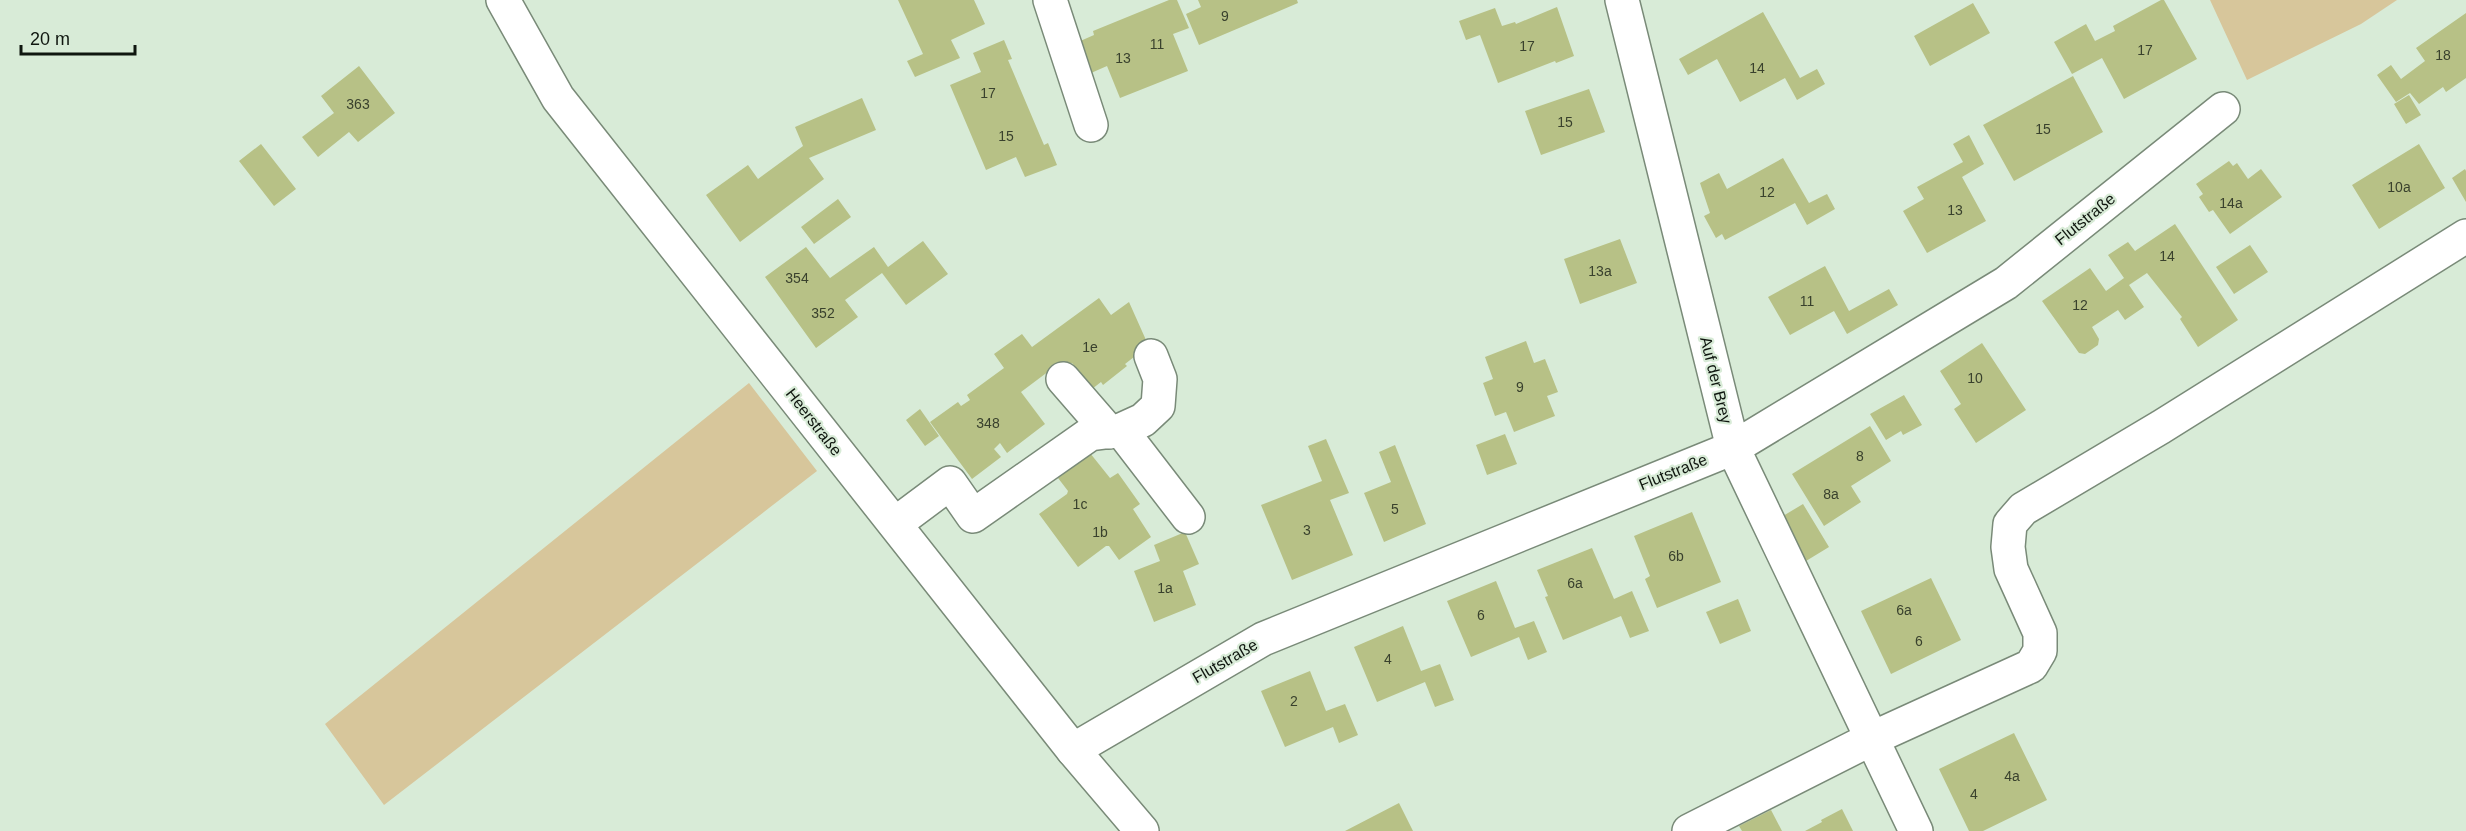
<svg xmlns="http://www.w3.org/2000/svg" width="2466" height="831" font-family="Helvetica,sans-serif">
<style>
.green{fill:#d7c69b}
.building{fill:#b7c186}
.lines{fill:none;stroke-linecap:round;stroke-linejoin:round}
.minor-casing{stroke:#798a78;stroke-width:36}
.major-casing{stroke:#798a78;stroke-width:36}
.minor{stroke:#fff;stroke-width:33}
.major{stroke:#fff;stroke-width:33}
.labels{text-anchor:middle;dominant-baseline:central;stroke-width:4.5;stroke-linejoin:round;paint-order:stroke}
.number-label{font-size:14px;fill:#39412d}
.street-label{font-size:16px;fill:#0f160f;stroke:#d8ebd7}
</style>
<rect width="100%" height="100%" fill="#d8ebd7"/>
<path class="green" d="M2210 0H2397L2361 24 2247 80Z
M749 383 817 471 384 805 325 724Z"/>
<path class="building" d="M898 0H974L985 24 951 40 960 58 915 77 907 61 923 54Z
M1169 0H1177L1189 28 1173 34 1188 71 1120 98 1107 66 1091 73 1078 42 1094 35 1093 31Z
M1198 0H1297L1298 3 1199 45 1186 14 1201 7Z
M2161 0H2164L2197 59 2124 99 2102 58 2072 74 2054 42 2086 24 2095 41 2115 31 2113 26Z
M1973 3 1990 33 1930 66 1914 36Z
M1557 7 1574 56 1556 63 1555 61 1498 83 1480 35 1466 40 1459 21 1495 8 1502 26 1515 22 1516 24Z
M1763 12 1800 78 1817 69 1825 84 1797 100 1785 78 1740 102 1717 59 1688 75 1679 59Z
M2466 13V78L2446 92 2443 87 2419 104 2410 93 2396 102 2377 75 2391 65 2401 79 2425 61 2416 48Z
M1004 40 1012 59 1008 60 1044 145 1048 143 1057 165 1025 177 1016 157 986 170 950 85 981 72 973 53Z
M359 66 395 113 358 142 349 132 318 157 302 137 334 113 321 96Z
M2073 76 2103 132 2014 181 1983 125Z
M1589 89 1605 132 1541 155 1525 111Z
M2409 95 2421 115 2406 124 2394 104Z
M862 98 876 130 809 158 824 179 740 242 706 195 748 165 758 179 803 146 795 127Z
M1969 135 1984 164 1962 177 1986 221 1927 253 1903 211 1924 199 1917 187 1963 162 1953 144Z
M261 144 296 189 274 206 239 161Z
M2419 144 2445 188 2379 229 2352 185Z
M1783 158 1809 203 1827 194 1835 209 1807 225 1795 203 1725 240 1722 234 1716 238 1704 216 1710 213 1700 183 1719 173 1727 189Z
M2229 161 2233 166 2237 163 2248 179 2261 169 2282 197 2230 234 2213 210 2209 212 2199 197 2203 194 2196 184Z
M2465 169 2466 171V202L2452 178Z
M838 199 851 217 814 244 801 227Z
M2175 224 2238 320 2198 347 2180 319 2182 317 2147 273 2129 285 2144 307 2125 320 2118 310 2092 327 2099 339 2098 345 2085 354 2079 353 2042 301 2090 268 2106 291 2124 278 2108 255 2128 242 2135 251Z
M1620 239 1637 283 1580 304 1564 259Z
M923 241 948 274 906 305 882 273 845 300 858 317 816 348 765 277 806 247 830 278 874 247 888 267Z
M2250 245 2268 272 2234 294 2216 267Z
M1825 266 1849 311 1889 289 1898 305 1847 334 1834 311 1790 335 1768 297Z
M1099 298 1111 315 1129 302 1150 349 1134 357 1125 364 1127 366 1103 385 1101 382 1092 389 1072 363 1051 374 1049 371 1021 392 1045 424 1007 453 1000 443 994 449 1001 457 972 479 930 422 958 402 961 406 970 400 967 395 1004 368 994 354 1022 334 1032 347Z
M1526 341 1534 363 1545 359 1558 392 1547 396 1555 416 1514 432 1506 412 1495 416 1483 383 1493 379 1485 357Z
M1982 343 2026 410 1976 443 1954 409 1961 404 1940 371Z
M1904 395 1922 425 1903 435 1901 431 1886 440 1870 414Z
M920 409 939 436 925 446 906 420Z
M1870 426 1891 461 1851 486 1861 502 1824 526 1792 474Z
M1505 434 1517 464 1487 475 1476 445Z
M1326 439 1349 493 1330 500 1353 555 1292 580 1261 505 1322 481 1308 446Z
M1395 445 1426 524 1384 542 1364 493 1391 482 1379 452Z
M1090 453 1110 478 1118 473 1140 504 1133 509 1151 537 1119 560 1109 546H1106L1078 567 1039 514 1067 494 1068 491 1058 478Z
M1803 504 1829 547 1806 561 1783 516Z
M1692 512 1721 582 1657 608 1645 579 1650 576 1634 536Z
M1185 532 1199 564 1183 571 1196 605 1154 622 1134 571 1160 561 1154 545Z
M1592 548 1614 599 1632 591 1649 631 1630 638 1621 616 1563 640 1545 597 1548 596 1537 570Z
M1931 578 1961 640 1891 674 1861 611Z
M1496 581 1515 628 1534 621 1547 652 1528 660 1519 637 1471 657 1447 601Z
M1738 599 1751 631 1720 644 1706 612Z
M1403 626 1421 671 1440 664 1454 700 1435 707 1425 682 1377 702 1354 647Z
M1310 671 1326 711 1345 704 1358 735 1339 743 1333 727 1285 747 1261 691Z
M2014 733 2047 800 1983 831H1969L1939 769Z
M1399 803 1413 831H1345Z
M1842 809 1853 831H1805L1822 822 1821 820Z
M1771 810 1782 831H1742L1739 826Z"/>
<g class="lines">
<g class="minor-casing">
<path id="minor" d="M1050 0 1091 125
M1622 0 1733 448 1916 831
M1063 379 1109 432
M1121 430 1143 420 1158 406 1160 379 1151 356
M895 524 950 483 973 516 1090 434 1121 430 1188 517
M1073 750 1263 639 1733 448 2006 283 2223 109
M1689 831 1873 738 2031 666 2040 651V633L2011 569 2008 547 2010 524 2023 509 2161 427 2466 236"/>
</g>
<g class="major-casing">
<path id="major" d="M503 0 558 98 1073 750 1142 831"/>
</g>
<use href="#minor" class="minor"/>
<use href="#major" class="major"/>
</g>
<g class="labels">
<g class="number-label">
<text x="1225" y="16">9</text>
<text x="1157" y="44">11</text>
<text x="1527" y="46">17</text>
<text x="2145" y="50">17</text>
<text x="2443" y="55">18</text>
<text x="1123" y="58">13</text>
<text x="1757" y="68">14</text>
<text x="988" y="93">17</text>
<text x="358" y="104">363</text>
<text x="1565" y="122">15</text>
<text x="2043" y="129">15</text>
<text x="1006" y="136">15</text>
<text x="2399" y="187">10a</text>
<text x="1767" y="192">12</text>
<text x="2231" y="203">14a</text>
<text x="1955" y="210">13</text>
<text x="2167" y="256">14</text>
<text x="1600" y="271">13a</text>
<text x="797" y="278">354</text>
<text x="1807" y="301">11</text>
<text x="2080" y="305">12</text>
<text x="823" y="313">352</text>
<text x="1090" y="347">1e</text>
<text x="1975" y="378">10</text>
<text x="1520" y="387">9</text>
<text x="988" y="423">348</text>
<text x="1860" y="456">8</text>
<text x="1831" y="494">8a</text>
<text x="1080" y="504">1c</text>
<text x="1395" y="509">5</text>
<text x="1307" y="530">3</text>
<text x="1100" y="532">1b</text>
<text x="1676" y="556">6b</text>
<text x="1575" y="583">6a</text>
<text x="1165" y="588">1a</text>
<text x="1904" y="610">6a</text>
<text x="1481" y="615">6</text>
<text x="1919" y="641">6</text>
<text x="1388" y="659">4</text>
<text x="1294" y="701">2</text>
<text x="2012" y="776">4a</text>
<text x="1974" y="794">4</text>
</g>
<g class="street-label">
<text transform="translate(2085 219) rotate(-39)">Flutstraße</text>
<text transform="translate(1716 380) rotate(76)">Auf der Brey</text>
<text transform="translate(814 422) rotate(52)">Heerstraße</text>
<text transform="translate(1673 472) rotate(-22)">Flutstraße</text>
<text transform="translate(1225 661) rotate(-30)">Flutstraße</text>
</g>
</g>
<path d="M21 45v9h114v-9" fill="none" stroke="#0f160f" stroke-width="3"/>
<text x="30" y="45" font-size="18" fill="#0f160f" stroke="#d8ebd7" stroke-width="4.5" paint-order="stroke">20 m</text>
</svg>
